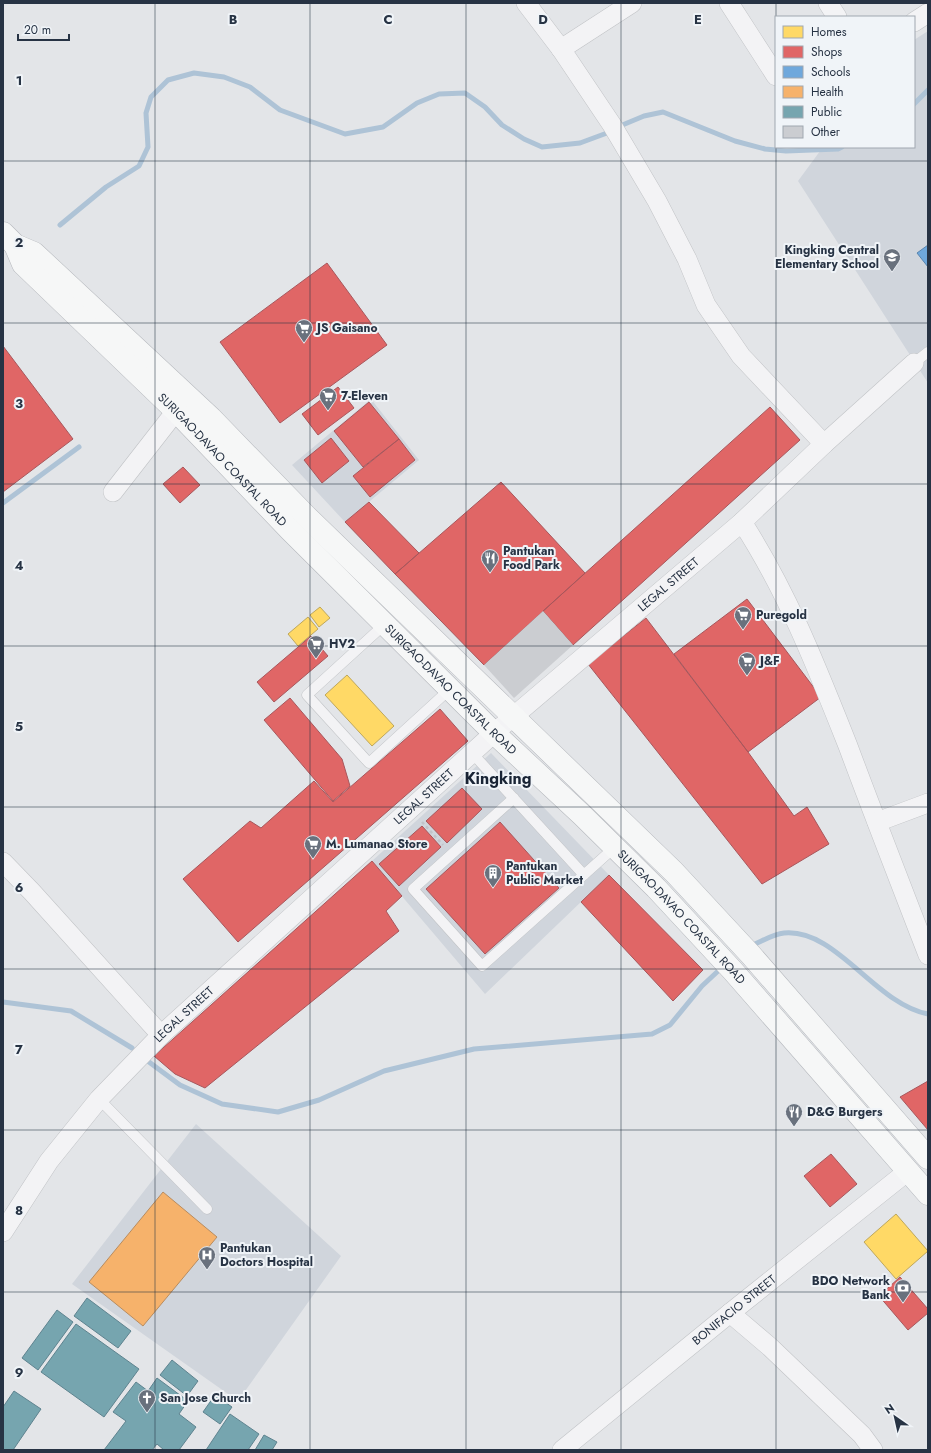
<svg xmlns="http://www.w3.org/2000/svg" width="931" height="1453" font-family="Jost,sans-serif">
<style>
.built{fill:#d0d5dc}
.homes{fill:#ffd966;stroke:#bea75c}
.shops{fill:#e06666;stroke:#a8575c}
.schools{fill:#6fa8dc;stroke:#5985ae}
.health{fill:#f6b26b;stroke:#b88c5f}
.public{fill:#76a5af;stroke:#5e838f}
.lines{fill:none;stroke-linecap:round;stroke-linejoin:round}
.stream{stroke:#aec3d6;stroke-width:5}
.building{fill:#cbcdd1}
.lane-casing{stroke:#c1c3c6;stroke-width:11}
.street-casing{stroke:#c1c3c6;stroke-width:20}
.highway-casing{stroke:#b5b8bd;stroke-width:23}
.path{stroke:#c1c3c9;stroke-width:2.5;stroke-dasharray:3 3;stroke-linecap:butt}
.lane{stroke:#f3f3f5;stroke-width:10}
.street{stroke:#f3f3f5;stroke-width:19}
.highway{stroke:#f6f7f7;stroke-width:22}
.grid{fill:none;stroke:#273344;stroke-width:1;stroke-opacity:0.55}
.labels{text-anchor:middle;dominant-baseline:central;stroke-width:4;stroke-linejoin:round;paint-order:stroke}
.poi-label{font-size:12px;font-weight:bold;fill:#273344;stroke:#f0f4f8;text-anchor:start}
.street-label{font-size:12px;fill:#273344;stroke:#f0f4f8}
.district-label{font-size:16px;font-weight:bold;fill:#192435;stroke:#f0f4f8}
.grid-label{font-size:13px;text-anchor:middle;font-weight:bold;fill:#273344;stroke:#f0f4f8;stroke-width:4;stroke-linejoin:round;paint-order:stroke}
</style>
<rect width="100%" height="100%" fill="#e3e5e8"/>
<path class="built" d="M928 31V383L798 181 823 147H914V40Z
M371 399 419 460 345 522 292 465Z
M491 753 609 875 485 994 372 861Z
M196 1124 341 1256 238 1401 72 1284Z"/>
<path class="homes" d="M320 607 330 618 319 627 310 615Z
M308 617 318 629 298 646 288 634Z
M347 675 394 726 372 746 325 695Z
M896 1214 928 1251 896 1279 864 1242Z"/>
<path class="shops" d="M327 263 387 345 280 423 220 342Z
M3 346 73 439 3 492Z
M338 387 354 408 318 435 302 414Z
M369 402 399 439 363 467 334 431Z
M770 407 800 440 573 645 543 611Z
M331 438 349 461 322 483 304 460Z
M399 439 415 460 370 497 353 476Z
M183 467 200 485 180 503 163 484Z
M501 482 585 573 484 665 395 574Z
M369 502 419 553 395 574 345 522Z
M747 599 821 697 748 752 674 654Z
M646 618 748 752 794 816 807 807 829 844 762 884 588 664Z
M311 636 328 656 274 702 257 682Z
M290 698 342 759 350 786 333 801 264 720Z
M440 709 468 741 238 942 183 879 250 821 261 828 314 781 333 802Z
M462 788 482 809 447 843 426 821Z
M500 822 559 888 485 954 426 889Z
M422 826 441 847 399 886 379 864Z
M372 861 402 896 386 911 399 931 205 1088 175 1074 154 1056Z
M609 875 703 970 673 1001 581 902Z
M928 1081V1130L900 1097Z
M831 1154 857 1184 830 1207 804 1176Z
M900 1277 928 1309V1313L908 1330 879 1296Z"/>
<path class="schools" d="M928 245V267L917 253Z"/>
<path class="health" d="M163 1192 217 1237 143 1326 89 1282Z"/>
<path class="public" d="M87 1298 131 1331 118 1348 74 1316Z
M57 1310 73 1322 38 1370 22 1358Z
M76 1324 139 1369 104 1417 41 1372Z
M172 1360 198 1381 187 1396 160 1375Z
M157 1378 188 1401 179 1414 196 1427 179 1450H164L157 1444 152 1450H104L126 1421 113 1412 136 1382 148 1391Z
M14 1391 41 1409 13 1450H3V1407Z
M215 1395 232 1407 220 1424 203 1412Z
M230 1414 259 1434 248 1450H206Z
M264 1435 277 1442 272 1450H255Z"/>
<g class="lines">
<path class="stream" d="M914 104 928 90
M620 126 644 116 663 112 735 141 765 149 786 151 838 149 842 147
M60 225 106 187 139 166 148 147 146 113 151 97 168 80 194 73 224 77 250 87 280 110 345 134 383 127 417 103 439 94 465 93 485 107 502 125 524 139 542 147 580 143 607 133
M3 503 79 447
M755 944C764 940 774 934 784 933 836 928 875 1004 928 1014
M3 1002 71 1011 132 1048
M149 1062 180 1085 222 1104 278 1112 319 1100 384 1071 474 1049 652 1034 670 1025 702 986 717 972"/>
</g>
<path class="building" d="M543 611 573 645 514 698 484 665Z"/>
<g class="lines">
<g class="lane-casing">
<path id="lane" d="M914 363 928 352
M385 624 307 695 369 763 450 689
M473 754 584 875
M514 798 413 889 482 966 615 847
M99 1099 207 1209"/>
</g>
<g class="street-casing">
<g id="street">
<path d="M526 3 561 49 612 125 657 201 687 259 706 305 741 356 824 444"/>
<path d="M729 3 776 76"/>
<path d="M828 3 837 17"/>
<path d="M914 22 928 13"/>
<path d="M561 49 632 3"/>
<path d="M113 492 176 411"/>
<path d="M742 522C788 593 817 668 848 746 874 816 901 885 928 955"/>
<path d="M877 822 928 803"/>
<path d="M3 862 32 892 161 1035"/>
<path id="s1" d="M3 1232 49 1161 99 1099 161 1035 494 733 742 522 824 444 914 363"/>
<path d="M730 1313 770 1347 862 1435 873 1450"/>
<path id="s2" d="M562 1450 730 1313 908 1171"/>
</g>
</g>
<g class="highway-casing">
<g id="highway">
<path d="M3 233 15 245 34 253 211 418 305 515 674 872 751 955 928 1158"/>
<path id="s3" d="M15 245 23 264 176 411 289 529 494 733 582 815 656 888 733 971 928 1194"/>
</g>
</g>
<path class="path" d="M422 822 443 845"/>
<use href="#lane" class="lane"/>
<use href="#street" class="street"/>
<use href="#highway" class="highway"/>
</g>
<path class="grid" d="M155 3V1450M310 3V1450M466 3V1450M621 3V1450M776 3V1450M3 161H928M3 323H928M3 484H928M3 646H928M3 807H928M3 969H928M3 1130H928M3 1292H928"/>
<defs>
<g id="school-pin" transform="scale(0.9)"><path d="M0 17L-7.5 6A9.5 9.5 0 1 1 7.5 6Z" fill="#69717d" stroke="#f0f4f8"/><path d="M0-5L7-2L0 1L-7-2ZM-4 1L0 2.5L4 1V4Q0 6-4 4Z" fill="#fff"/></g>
<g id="supermarket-pin" transform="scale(0.9)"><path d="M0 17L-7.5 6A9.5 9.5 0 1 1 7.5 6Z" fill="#69717d" stroke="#f0f4f8"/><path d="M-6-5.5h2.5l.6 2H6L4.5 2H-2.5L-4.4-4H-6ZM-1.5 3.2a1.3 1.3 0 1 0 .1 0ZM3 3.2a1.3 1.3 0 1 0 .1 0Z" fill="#fff"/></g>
<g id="restaurant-pin" transform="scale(0.9)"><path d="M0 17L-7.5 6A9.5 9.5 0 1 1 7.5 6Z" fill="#69717d" stroke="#f0f4f8"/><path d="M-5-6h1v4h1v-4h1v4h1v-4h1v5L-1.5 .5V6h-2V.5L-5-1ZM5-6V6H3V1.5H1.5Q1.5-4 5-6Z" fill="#fff"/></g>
<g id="building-pin" transform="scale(0.9)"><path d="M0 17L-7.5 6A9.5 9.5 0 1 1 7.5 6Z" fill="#69717d" stroke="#f0f4f8"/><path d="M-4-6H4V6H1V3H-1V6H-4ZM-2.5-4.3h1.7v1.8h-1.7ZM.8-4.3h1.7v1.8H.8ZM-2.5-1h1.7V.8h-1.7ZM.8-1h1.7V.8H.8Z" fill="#fff"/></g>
<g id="hospital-pin" transform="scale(0.9)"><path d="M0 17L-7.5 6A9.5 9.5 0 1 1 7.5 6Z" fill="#69717d" stroke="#f0f4f8"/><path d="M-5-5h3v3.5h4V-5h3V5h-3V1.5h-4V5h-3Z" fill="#fff"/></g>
<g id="bank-pin" transform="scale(0.9)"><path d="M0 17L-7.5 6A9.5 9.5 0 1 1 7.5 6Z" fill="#69717d" stroke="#f0f4f8"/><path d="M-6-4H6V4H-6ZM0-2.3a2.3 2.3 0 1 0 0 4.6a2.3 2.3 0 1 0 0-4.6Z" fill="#fff"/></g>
<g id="church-pin" transform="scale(0.9)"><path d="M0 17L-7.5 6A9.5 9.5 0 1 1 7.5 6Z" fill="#69717d" stroke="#f0f4f8"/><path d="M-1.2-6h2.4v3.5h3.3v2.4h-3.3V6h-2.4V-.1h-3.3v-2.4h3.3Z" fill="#fff"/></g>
</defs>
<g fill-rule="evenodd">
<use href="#school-pin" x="892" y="257"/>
<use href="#supermarket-pin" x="304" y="328"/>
<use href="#supermarket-pin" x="328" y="396"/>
<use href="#restaurant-pin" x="490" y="558"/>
<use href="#supermarket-pin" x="743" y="615"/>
<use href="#supermarket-pin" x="316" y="644"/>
<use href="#supermarket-pin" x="747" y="661"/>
<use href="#supermarket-pin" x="313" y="844"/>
<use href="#building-pin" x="493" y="873"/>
<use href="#restaurant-pin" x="794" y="1112"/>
<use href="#hospital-pin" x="207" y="1255"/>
<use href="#bank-pin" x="903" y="1288"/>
<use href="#church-pin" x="147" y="1398"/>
</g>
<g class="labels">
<g class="poi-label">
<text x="879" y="250" text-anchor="end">Kingking Central<tspan x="879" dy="14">Elementary School</tspan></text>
<text x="317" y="328">JS Gaisano</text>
<text x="341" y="396">7-Eleven</text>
<text x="503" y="551">Pantukan<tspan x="503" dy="14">Food Park</tspan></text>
<text x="756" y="615">Puregold</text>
<text x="329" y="644">HV2</text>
<text x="760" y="661">J&amp;F</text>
<text x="326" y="844">M. Lumanao Store</text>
<text x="506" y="866">Pantukan<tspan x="506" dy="14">Public Market</tspan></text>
<text x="807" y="1112">D&amp;G Burgers</text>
<text x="220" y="1248">Pantukan<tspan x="220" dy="14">Doctors Hospital</tspan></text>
<text x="890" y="1281" text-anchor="end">BDO Network<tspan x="890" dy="14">Bank</tspan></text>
<text x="160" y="1398">San Jose Church</text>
</g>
<g class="street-label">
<text stroke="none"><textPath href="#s3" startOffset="300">SURIGAO-DAVAO COASTAL ROAD</textPath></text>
<text stroke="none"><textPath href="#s1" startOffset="932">LEGAL STREET</textPath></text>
<text stroke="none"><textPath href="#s3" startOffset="624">SURIGAO-DAVAO COASTAL ROAD</textPath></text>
<text stroke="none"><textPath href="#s1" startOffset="608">LEGAL STREET</textPath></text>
<text stroke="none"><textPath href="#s3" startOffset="948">SURIGAO-DAVAO COASTAL ROAD</textPath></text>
<text stroke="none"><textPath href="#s1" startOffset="284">LEGAL STREET</textPath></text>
<text stroke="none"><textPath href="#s2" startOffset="222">BONIFACIO STREET</textPath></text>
</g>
<g class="district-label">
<text x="498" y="778">Kingking</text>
</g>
</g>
<g class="grid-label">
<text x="233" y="24">B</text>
<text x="388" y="24">C</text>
<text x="543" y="24">D</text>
<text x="698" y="24">E</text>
<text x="19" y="85">1</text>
<text x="19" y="247">2</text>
<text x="19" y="408">3</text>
<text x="19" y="570">4</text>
<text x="19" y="731">5</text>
<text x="19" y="892">6</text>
<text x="19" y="1054">7</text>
<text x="19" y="1215">8</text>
<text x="19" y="1377">9</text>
</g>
<rect width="931" height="1453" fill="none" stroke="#273344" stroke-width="8"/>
<rect x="775" y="16" width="140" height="132" fill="#f0f4f8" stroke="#a0a7b0"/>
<rect x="783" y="26" width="20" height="12" fill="#ffd966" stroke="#a0a7b0"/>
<text x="811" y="36" font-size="12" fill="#273344">Homes</text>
<rect x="783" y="46" width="20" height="12" fill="#e06666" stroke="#a0a7b0"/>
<text x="811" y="56" font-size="12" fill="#273344">Shops</text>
<rect x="783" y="66" width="20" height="12" fill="#6fa8dc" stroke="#a0a7b0"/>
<text x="811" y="76" font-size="12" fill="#273344">Schools</text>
<rect x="783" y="86" width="20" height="12" fill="#f6b26b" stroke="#a0a7b0"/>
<text x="811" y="96" font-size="12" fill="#273344">Health</text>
<rect x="783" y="106" width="20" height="12" fill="#76a5af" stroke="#a0a7b0"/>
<text x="811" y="116" font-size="12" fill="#273344">Public</text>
<rect x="783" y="126" width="20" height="12" fill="#cbcdd1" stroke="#a0a7b0"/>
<text x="811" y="136" font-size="12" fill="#273344">Other</text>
<g transform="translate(895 1417) rotate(326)" stroke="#f0f4f8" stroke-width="3" paint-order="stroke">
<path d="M0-3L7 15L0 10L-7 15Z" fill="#273344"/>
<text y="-6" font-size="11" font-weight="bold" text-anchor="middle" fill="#273344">N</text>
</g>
<path d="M18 34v6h51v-6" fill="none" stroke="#273344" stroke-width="2"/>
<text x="24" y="34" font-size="12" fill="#273344" stroke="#f0f4f8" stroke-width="3" paint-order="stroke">20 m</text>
</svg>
